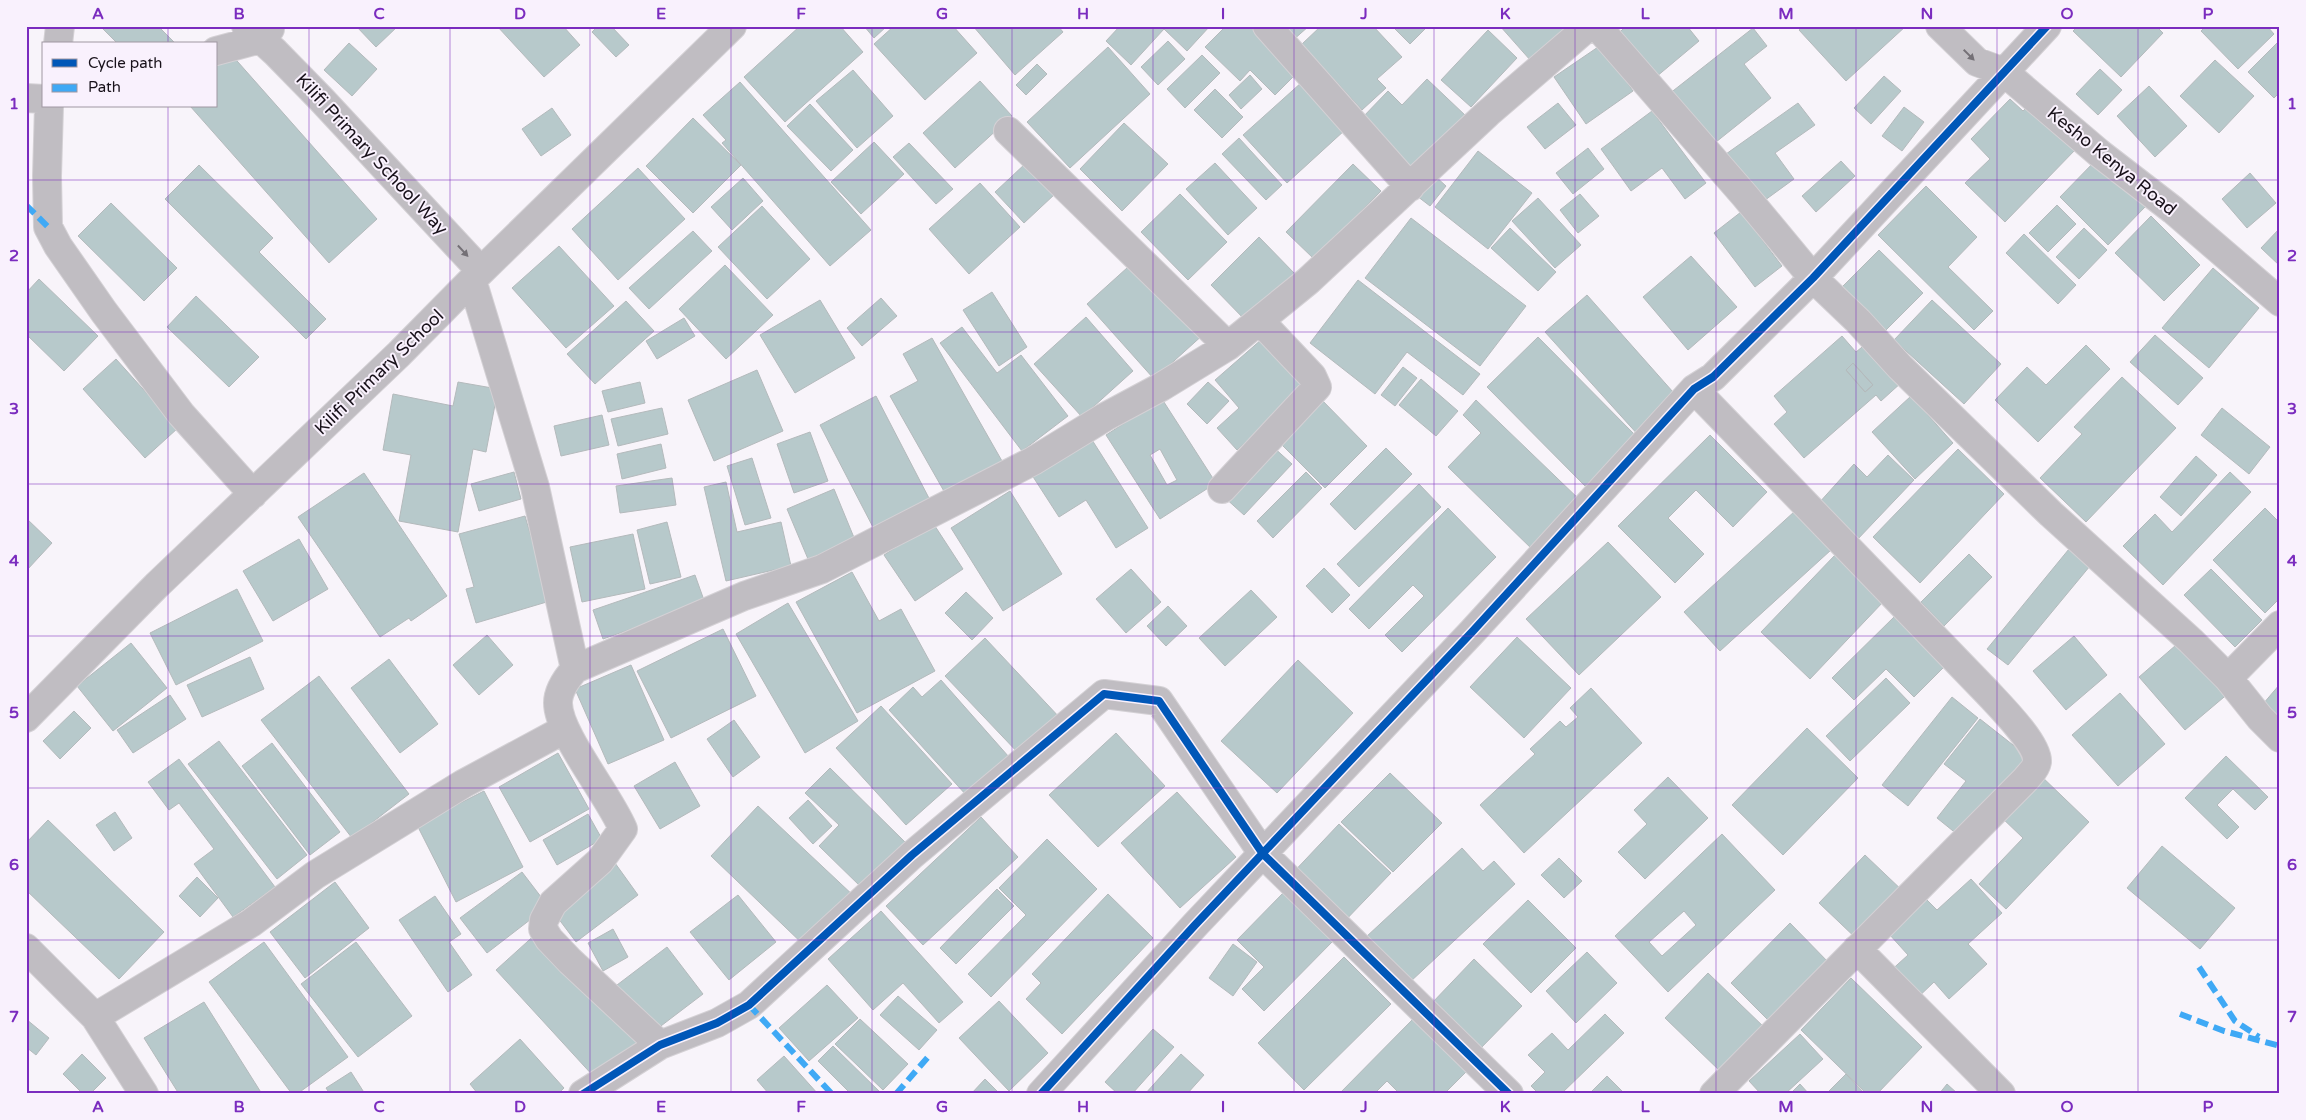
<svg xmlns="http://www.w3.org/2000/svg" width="2306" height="1120" font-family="'Varela Round',sans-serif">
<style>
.building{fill:#b7c9cb;stroke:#b4babc;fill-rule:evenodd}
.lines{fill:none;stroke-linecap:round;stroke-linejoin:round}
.minor-casing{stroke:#d4d1d5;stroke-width:30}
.minor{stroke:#c0bdc2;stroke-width:28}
.quiet{stroke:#3fa9f5;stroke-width:6;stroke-dasharray:12 6;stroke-linecap:butt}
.cycleway-casing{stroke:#f9f1fd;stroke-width:11}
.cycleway{stroke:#0057b8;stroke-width:8}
.oneway{fill:#747076}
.grid{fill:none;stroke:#7b2cbf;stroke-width:1;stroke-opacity:0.55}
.labels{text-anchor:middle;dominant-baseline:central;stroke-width:4;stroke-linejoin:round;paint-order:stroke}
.street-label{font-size:18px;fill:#18111a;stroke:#f9f1fd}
.neatline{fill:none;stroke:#7b2cbf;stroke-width:2}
.grid-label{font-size:16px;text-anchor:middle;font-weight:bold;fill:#7b2cbf}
</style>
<rect width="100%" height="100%" fill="#f8f4fa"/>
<path class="building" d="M100 26H158L174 42 118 44Z
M356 26H398L376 47Z
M497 26H563L580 45 544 77Z
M598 26H611L629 45 616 57 592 32Z
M800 26H840L863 52 785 122 744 77Z
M864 26H887L874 38Z
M894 26H953L977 53 925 100 874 44Z
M973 26H1058L1063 32 1015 75Z
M1120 26H1210L1187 51 1164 29 1131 65 1106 41Z
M1226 26H1249L1297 73 1275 95 1250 70 1240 81 1205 47Z
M1278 26H1309L1292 41Z
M1321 26H1373L1402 57 1377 79 1386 88 1362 110 1302 44Z
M1392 26H1428L1410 44Z
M1500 26H1570L1531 61Z
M1626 26H1687L1699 41 1656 77 1619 33Z
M1803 26H1906L1846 81 1799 30Z
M2078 26H2156L2163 33 2121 77 2073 31Z
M2206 26H2267L2274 34 2238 69 2201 31Z
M1753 28 1767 46 1744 64 1771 98 1711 146 1669 94Z
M1488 30 1517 58 1471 107 1441 80Z
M2280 40V92L2274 98 2248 72Z
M1168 41 1185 59 1158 85 1141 67Z
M349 43 377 69 352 96 324 70Z
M1601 45 1633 91 1586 124 1554 77Z
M1108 47 1150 94 1070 168 1027 122Z
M230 53 377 219 329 263 190 106H216V66Z
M1202 55 1220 73 1185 108 1167 89Z
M2215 60 2254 96 2219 133 2180 96Z
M1037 64 1047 74 1026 95 1016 85Z
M2100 69 2122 90 2098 115 2076 94Z
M853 70 893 116 857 148 816 101Z
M1250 75 1262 89 1241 109 1229 95Z
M1884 76 1901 91 1871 124 1854 108Z
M1427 79 1466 116 1413 170 1361 119 1388 91 1402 105Z
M980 81 1012 116 955 168 923 133Z
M740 82 871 230 830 266 722 143 726 140 703 115Z
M1302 82 1345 130 1287 183 1243 135Z
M2149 86 2187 126 2155 157 2117 116Z
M1215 89 1243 117 1222 138 1194 110Z
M2010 99 2023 111 2031 103 2077 148 2005 222 1965 183 1990 159 1971 139Z
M1558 103 1576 125 1545 149 1527 127Z
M1798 103 1815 125 1775 153 1794 179 1761 203 1726 154Z
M810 104 853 150 831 171 787 126Z
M1904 107 1924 122 1902 151 1882 136Z
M552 108 571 135 541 156 522 129Z
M1652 111 1706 183 1685 199 1662 168 1631 191 1601 149Z
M693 118 741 165 693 213 646 166Z
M1124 123 1168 164 1122 211 1080 169Z
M1239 138 1282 185 1266 200 1222 154Z
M874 142 904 174 861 214 831 182Z
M909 143 953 189 936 204 893 157Z
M1588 148 1604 169 1573 194 1556 173Z
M1478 151 1532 193 1488 249 1435 207Z
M2097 159 2145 207 2108 245 2060 197Z
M1841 161 1855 176 1816 212 1802 196Z
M1026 163 1055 194 1024 223 995 192Z
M1215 163 1257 208 1228 235 1186 189Z
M1353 164 1381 191 1314 259 1286 232Z
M199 165 273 238 259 252 326 319 306 339 165 199Z
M638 168 685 219 618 280 572 229Z
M2250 173 2276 203 2247 228 2222 199Z
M1435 176 1446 186 1430 206 1417 196Z
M743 178 763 201 732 230 711 207Z
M980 183 1020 227 969 274 929 229Z
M1926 186 1977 237 1948 267 1993 311 1974 330 1878 235Z
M1180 194 1227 242 1188 280 1141 232Z
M1580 194 1599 216 1578 233 1560 210Z
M1538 198 1581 245 1555 268 1512 221Z
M111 203 177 268 144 301 78 236Z
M2057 205 2076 224 2048 252 2029 233Z
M762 206 810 259 767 299 718 247Z
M1741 212 1782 266 1755 287 1714 233Z
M2151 216 2200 265 2164 301 2115 253Z
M1411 218 1526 306 1480 366 1365 278Z
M1510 228 1556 272 1538 291 1491 248Z
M2084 228 2107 250 2079 279 2056 257Z
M2280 228V266L2261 248Z
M693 231 712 251 649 309 629 288Z
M2024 234 2076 285 2058 304 2006 253Z
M1259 237 1296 275 1248 323 1211 285Z
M559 246 614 306 566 348 512 288Z
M1879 250 1923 293 1881 335 1837 292Z
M1691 256 1737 307 1688 350 1643 297Z
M1138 258 1205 333 1154 379 1087 304Z
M725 265 773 315 726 359 679 309Z
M2213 268 2259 308 2209 368 2162 328Z
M39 279 98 336 64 371 26 334V293Z
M1358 280 1480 374 1463 395 1407 352 1375 394 1310 343Z
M992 292 1027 347 999 366 963 310Z
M1587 295 1681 401 1640 437 1545 332Z
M196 296 259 357 229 387 167 327Z
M881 298 897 316 862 346 847 328Z
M820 300 855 358 795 393 760 335Z
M1932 300 2001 364 1964 404 1894 340Z
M626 301 654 331 595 384 567 354Z
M1086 317 1133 371 1082 417 1034 364Z
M684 318 695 336 657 359 646 341Z
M962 327 997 373 1021 355 1068 416 1022 451 940 343Z
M2155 335 2203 378 2178 405 2130 362Z
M1842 336 1856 352 1867 343 1902 382 1881 401 1876 395 1804 458 1774 424 1787 412 1774 396ZM1853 363 1873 385 1865 392 1846 370Z
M1538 337 1636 436 1585 486 1487 387Z
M932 338 1002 461 945 493 890 396 918 381 903 354Z
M1262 339 1306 389 1237 450 1217 428 1239 408 1215 380Z
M2086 345 2110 369 2038 442 1995 400 2027 367 2046 385Z
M116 359 178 428 145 458 83 389Z
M1853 363 1873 385 1865 392 1846 370Z
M1403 367 1417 378 1395 406 1381 395Z
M757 370 783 431 714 461 688 400Z
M2122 377 2176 428 2086 522 2040 478 2082 434 2074 427Z
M1421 379 1458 411 1436 436 1399 405Z
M458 382 498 389 486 452 473 449 458 532 399 521 411 455 383 450 393 394 453 406Z
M640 382 645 403 608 412 602 391Z
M1208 382 1229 401 1207 424 1187 404Z
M876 396 931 502 875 531 820 425Z
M1318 396 1367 446 1325 488 1276 439Z
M1911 396 1953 443 1915 479 1872 432Z
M1162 399 1216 483 1160 519 1106 435ZM1160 449 1177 480 1167 485 1150 455Z
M1476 400 1583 503 1536 553 1448 467 1481 433 1463 415Z
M662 408 668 434 618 446 611 419Z
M2222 408 2270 447 2249 474 2201 435Z
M602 415 609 445 561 456 554 426Z
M810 432 828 481 794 493 777 444Z
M1087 432 1148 528 1116 548 1086 500 1059 517 1028 469Z
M1710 435 1767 492 1733 527 1696 490 1668 518 1704 554 1675 583 1618 526Z
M661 444 666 468 622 479 617 454Z
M1271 445 1292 464 1244 515 1223 496Z
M1386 448 1412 474 1355 530 1330 504Z
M1958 449 2004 494 1920 583 1873 537Z
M1888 455 1914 480 1856 541 1818 504 1854 464 1867 477Z
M2196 456 2217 475 2181 516 2160 497Z
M752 458 771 518 745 525 727 466Z
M514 472 521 499 479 511 471 484Z
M1306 472 1322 488 1273 538 1257 521Z
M2230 472 2251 492 2163 585 2123 546 2155 514 2172 532Z
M364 473 447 596 411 621 409 618 380 637 298 517Z
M672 478 676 505 620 513 616 486Z
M726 482 737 532 781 522 791 566 726 581 704 487Z
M1419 484 1441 507 1359 587 1337 564Z
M834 489 855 540 808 559 787 509Z
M1010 491 1062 574 1003 611 951 528Z
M1448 508 1496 557 1402 652 1385 635 1424 596 1413 585 1369 629 1349 609Z
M2265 508 2280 523V598L2265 613 2213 560Z
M1795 511 1831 550 1720 651 1684 612Z
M525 516 550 601 476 623 466 589 474 587 459 534Z
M26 518 52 543 27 570 26 569Z
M667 522 681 577 650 584 637 530Z
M933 523 963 569 915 601 884 555Z
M633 534 645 589 582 602 570 547Z
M299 539 328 589 273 621 243 571Z
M1608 542 1661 597 1579 675 1526 619Z
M2069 549 2090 566 2008 665 1987 649Z
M1836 554 1884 601 1810 679 1761 632Z
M1969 554 1992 577 1944 626 1921 602Z
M1324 568 1350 595 1332 613 1306 586Z
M1131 569 1161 602 1126 633 1096 599Z
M2211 569 2262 620 2235 647 2184 595Z
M852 572 879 621 901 609 935 671 857 713 796 602Z
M695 575 705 603 603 639 593 610Z
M237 589 263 641 176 685 150 633Z
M1251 590 1277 617 1225 666 1199 638Z
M966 592 993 618 972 640 945 613Z
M788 603 858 721 805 753 736 634Z
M1168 606 1187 626 1166 646 1147 626Z
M1896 615 1945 666 1914 697 1886 669 1854 700 1832 678Z
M723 629 756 696 671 738 637 671Z
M487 635 513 665 479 695 453 665Z
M2074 636 2107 675 2066 710 2033 671Z
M1517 637 1571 688 1524 738 1470 687Z
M985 638 1061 719 1021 756 945 676Z
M2183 639 2230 692 2185 730 2139 677Z
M131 643 167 688 113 731 77 686Z
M250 657 264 689 202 717 187 685Z
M389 659 438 724 400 753 351 688Z
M1298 660 1353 713 1277 793 1221 741Z
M631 665 664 740 608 764 575 689Z
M319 676 409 794 352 838 261 720Z
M1886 678 1910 703 1850 761 1826 736Z
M941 680 1009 757 967 796 889 710 913 687 922 697Z
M2280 684V718L2263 704Z
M1591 688 1642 743 1524 853 1480 805 1535 754 1530 749 1560 721 1566 727 1578 717 1570 708Z
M2120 693 2165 744 2118 786 2072 735Z
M170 695 186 719 133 753 117 730Z
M1952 697 1978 718 1908 806 1882 785Z
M881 706 952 784 906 825 836 748Z
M74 711 91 728 60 759 43 741Z
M1980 719 2027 756 1963 839 1937 818 1966 781 1944 764Z
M734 720 760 757 733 777 707 739Z
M1807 728 1858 778 1783 855 1732 805Z
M1116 733 1165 786 1098 847 1049 795Z
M219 741 307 855 277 879 188 764Z
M272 743 340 832 310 855 242 766Z
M558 753 589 809 530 842 499 787Z
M2226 756 2268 797 2255 810 2233 789 2217 805 2239 827 2227 839 2185 798Z
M179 759 275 887 233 917 194 864 214 849 179 803 169 810 148 782Z
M675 762 700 806 660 829 634 786Z
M830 768 906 843 862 888 819 846 839 825 805 793Z
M1390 773 1442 823 1393 872 1341 822Z
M2038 773 2089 822 2006 909 1979 884 2023 838 1999 815Z
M1668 777 1708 818 1645 879 1618 852 1647 824 1634 810Z
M484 791 523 867 456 902 417 825Z
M1177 792 1236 857 1180 908 1121 843Z
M808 800 832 826 813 844 789 818Z
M758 806 856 898 808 949 711 856Z
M115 812 132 838 114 851 96 825Z
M588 814 602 839 557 865 543 840Z
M981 817 1018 857 923 945 886 906Z
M48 820 164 932 119 979 26 890V843Z
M1339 824 1391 873 1339 927 1288 878Z
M1722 834 1775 890 1668 992 1615 936ZM1684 911 1696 925 1662 956 1649 942Z
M1047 839 1097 889 991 997 968 974 1026 915 999 888Z
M2162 846 2235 908 2200 949 2127 888Z
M1462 848 1483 871 1494 861 1515 884 1409 983 1366 937Z
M1865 855 1906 894 1860 942 1819 903Z
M1559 858 1582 881 1564 898 1541 875Z
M615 863 638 895 576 942 552 910Z
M522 872 548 906 487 953 460 918Z
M197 877 218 898 200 917 179 896Z
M1971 879 2002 913 1968 944 1987 964 1949 999 1934 982 1912 1003 1887 974 1908 955 1889 934 1926 899 1937 910Z
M335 882 369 928 305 978 270 932Z
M997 889 1014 906 956 964 940 948Z
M1285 891 1334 940 1264 1011 1242 989 1264 967 1237 940Z
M1108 894 1153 938 1062 1034 1026 999 1041 983 1032 974Z
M738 895 776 942 729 980 690 932Z
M435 896 461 934 449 942 472 975 448 992 399 920Z
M1528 900 1576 948 1531 993 1483 944Z
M881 911 963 1002 939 1023 903 983 873 1010 828 959Z
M1790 923 1832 966 1773 1025 1731 983Z
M613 929 628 957 603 971 588 943Z
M538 932 638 1041 596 1079 496 970Z
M264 942 348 1057 297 1094H292L209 982Z
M356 942 412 1016 358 1057 301 984Z
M1233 944 1257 962 1233 996 1209 978Z
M667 947 703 994 653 1032 617 985Z
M1587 952 1617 983 1576 1023 1546 991Z
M1344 957 1391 1004 1304 1090 1258 1043Z
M1474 959 1522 1006 1478 1051 1431 1004Z
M1708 973 1766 1029 1722 1073 1665 1018Z
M1851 978 1922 1047 1877 1094H1867L1801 1030Z
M827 985 858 1018 809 1061 779 1028Z
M898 996 937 1030 919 1050 880 1015Z
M999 1001 1048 1053 1009 1091 959 1038Z
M204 1002 262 1094H179L144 1038Z
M1605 1014 1624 1033 1561 1094H1539L1531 1086 1545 1072 1528 1055 1552 1033 1568 1050Z
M1415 1017 1468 1070 1444 1094H1400L1387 1081 1374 1094H1339Z
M26 1019 49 1038 36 1055 26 1047Z
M860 1019 908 1064 883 1090 835 1044Z
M1153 1029 1174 1047 1132 1094H1118L1105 1082Z
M1800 1034 1823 1059 1785 1094H1761L1749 1081Z
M520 1039 564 1088 558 1094H478L470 1084Z
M833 1046 881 1093 851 1094 818 1061Z
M82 1054 106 1078 90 1094H83L63 1074Z
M1181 1054 1204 1075 1187 1094H1145Z
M784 1056 818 1094H769L757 1080Z
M351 1072 365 1094H330L326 1088Z
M1846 1074 1865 1094H1826Z
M1607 1076 1625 1094H1589Z
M985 1079 1000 1094H971Z
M1800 1084 1809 1094H1790Z
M1947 1084 1958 1094H1939Z"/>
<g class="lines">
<g class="minor-casing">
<path id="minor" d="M246 26 275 52 321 99 481 271
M1267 26 1410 187
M1597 26 1745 196 1813 278 1858 321 1900 367 2051 514 2191 641 2228 678 2260 718 2280 738
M1940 26 1977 62 2004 72 2099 153 2173 210 2280 302
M58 44 60 26
M216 51 261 39 270 29
M26 98 44 99
M49 106 47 176 48 227 58 246 104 312 181 414 253 494
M1008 131 1228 346
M472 280 535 487 575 669C567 678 558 690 558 703 558 734 609 795 623 829L600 861 553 903 544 920 543 929 549 939 570 961 660 1045
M1694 389 1987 692C1999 705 2039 745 2037 762 2036 769 2030 774 2026 779L1714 1094
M1222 489 1317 387 1312 376 1260 321
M575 669 744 596 822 569 1033 461 1105 417 1161 387 1228 346 1308 281 1488 113 1589 26
M2228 678 2280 625
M26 718 156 586 399 354 472 280 732 26
M26 948 95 1017 144 1094
M1857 949 2001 1094
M95 1017 251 923 315 875 463 784 565 729
M583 1094 660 1045 717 1023 749 1005 912 855 1104 694 1159 701 1263 854 1509 1094
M1041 1094 1195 925 1472 632 1694 389 1713 377 1813 278 2047 26"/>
</g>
<use href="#minor" class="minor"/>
<path class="quiet" d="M26 205 48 227
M2199 967 2235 1021 2259 1037
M749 1005 832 1094
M2180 1014 2224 1031 2280 1046
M896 1094 928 1057"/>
<g class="cycleway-casing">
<path id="cycleway" d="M583 1094 660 1045 717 1023 749 1005 912 855 1104 694 1159 701 1263 854 1509 1094
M1041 1094 1195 925 1472 632 1694 389 1713 377 1813 278 2047 26"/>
</g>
<use href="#cycleway" class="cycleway"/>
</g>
<defs><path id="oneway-solid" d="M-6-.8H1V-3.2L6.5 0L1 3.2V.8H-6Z" transform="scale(1.25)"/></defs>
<g class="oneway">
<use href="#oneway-solid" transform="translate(1969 55) rotate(45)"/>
<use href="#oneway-solid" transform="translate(463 251) rotate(47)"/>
</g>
<path class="grid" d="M168 26V44M309 26V1094M450 26V1094M590 26V1094M731 26V1094M872 26V1094M1012 26V1094M1153 26V1094M1294 26V1094M1434 26V1094M1575 26V1094M1716 26V1094M1856 26V1094M1997 26V1094M2138 26V1094M168 106V1094M26 180H2280M26 332H2280M26 484H2280M26 636H2280M26 788H2280M26 940H2280"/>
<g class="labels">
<g class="street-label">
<text transform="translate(372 154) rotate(47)">Kilifi Primary School Way</text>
<text transform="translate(2112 161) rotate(39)">Kesho Kenya Road</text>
<text transform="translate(379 372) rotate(-44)">Kilifi Primary School</text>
</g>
</g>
<rect width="2306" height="1120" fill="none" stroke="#f9f1fd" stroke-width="55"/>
<rect x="42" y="42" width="175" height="65" fill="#f9f1fd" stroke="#9f97a2"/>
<rect x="52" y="59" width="25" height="8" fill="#0057b8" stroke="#9f97a2"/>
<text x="88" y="68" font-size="15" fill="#18111a">Cycle path</text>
<rect x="52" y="84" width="25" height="8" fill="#3fa9f5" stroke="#9f97a2"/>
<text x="88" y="92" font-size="15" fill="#18111a">Path</text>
<rect x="28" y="28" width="2250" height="1064" class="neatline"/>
<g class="grid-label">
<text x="98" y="19">A</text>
<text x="239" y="19">B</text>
<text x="379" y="19">C</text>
<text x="520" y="19">D</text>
<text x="661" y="19">E</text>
<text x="801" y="19">F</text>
<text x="942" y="19">G</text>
<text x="1083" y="19">H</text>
<text x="1223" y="19">I</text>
<text x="1364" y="19">J</text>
<text x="1505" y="19">K</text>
<text x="1645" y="19">L</text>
<text x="1786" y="19">M</text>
<text x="1927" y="19">N</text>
<text x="2067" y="19">O</text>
<text x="2208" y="19">P</text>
<text x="14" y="109">1</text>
<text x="2292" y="109">1</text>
<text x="14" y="261">2</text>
<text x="2292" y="261">2</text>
<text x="14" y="414">3</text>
<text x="2292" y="414">3</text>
<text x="14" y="566">4</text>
<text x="2292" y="566">4</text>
<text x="14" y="718">5</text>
<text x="2292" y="718">5</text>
<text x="14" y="870">6</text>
<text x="2292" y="870">6</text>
<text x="14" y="1022">7</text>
<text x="2292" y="1022">7</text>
<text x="98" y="1112">A</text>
<text x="239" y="1112">B</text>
<text x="379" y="1112">C</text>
<text x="520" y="1112">D</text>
<text x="661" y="1112">E</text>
<text x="801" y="1112">F</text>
<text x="942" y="1112">G</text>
<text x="1083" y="1112">H</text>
<text x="1223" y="1112">I</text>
<text x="1364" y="1112">J</text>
<text x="1505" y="1112">K</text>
<text x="1645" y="1112">L</text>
<text x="1786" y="1112">M</text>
<text x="1927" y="1112">N</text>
<text x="2067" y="1112">O</text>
<text x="2208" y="1112">P</text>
</g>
</svg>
